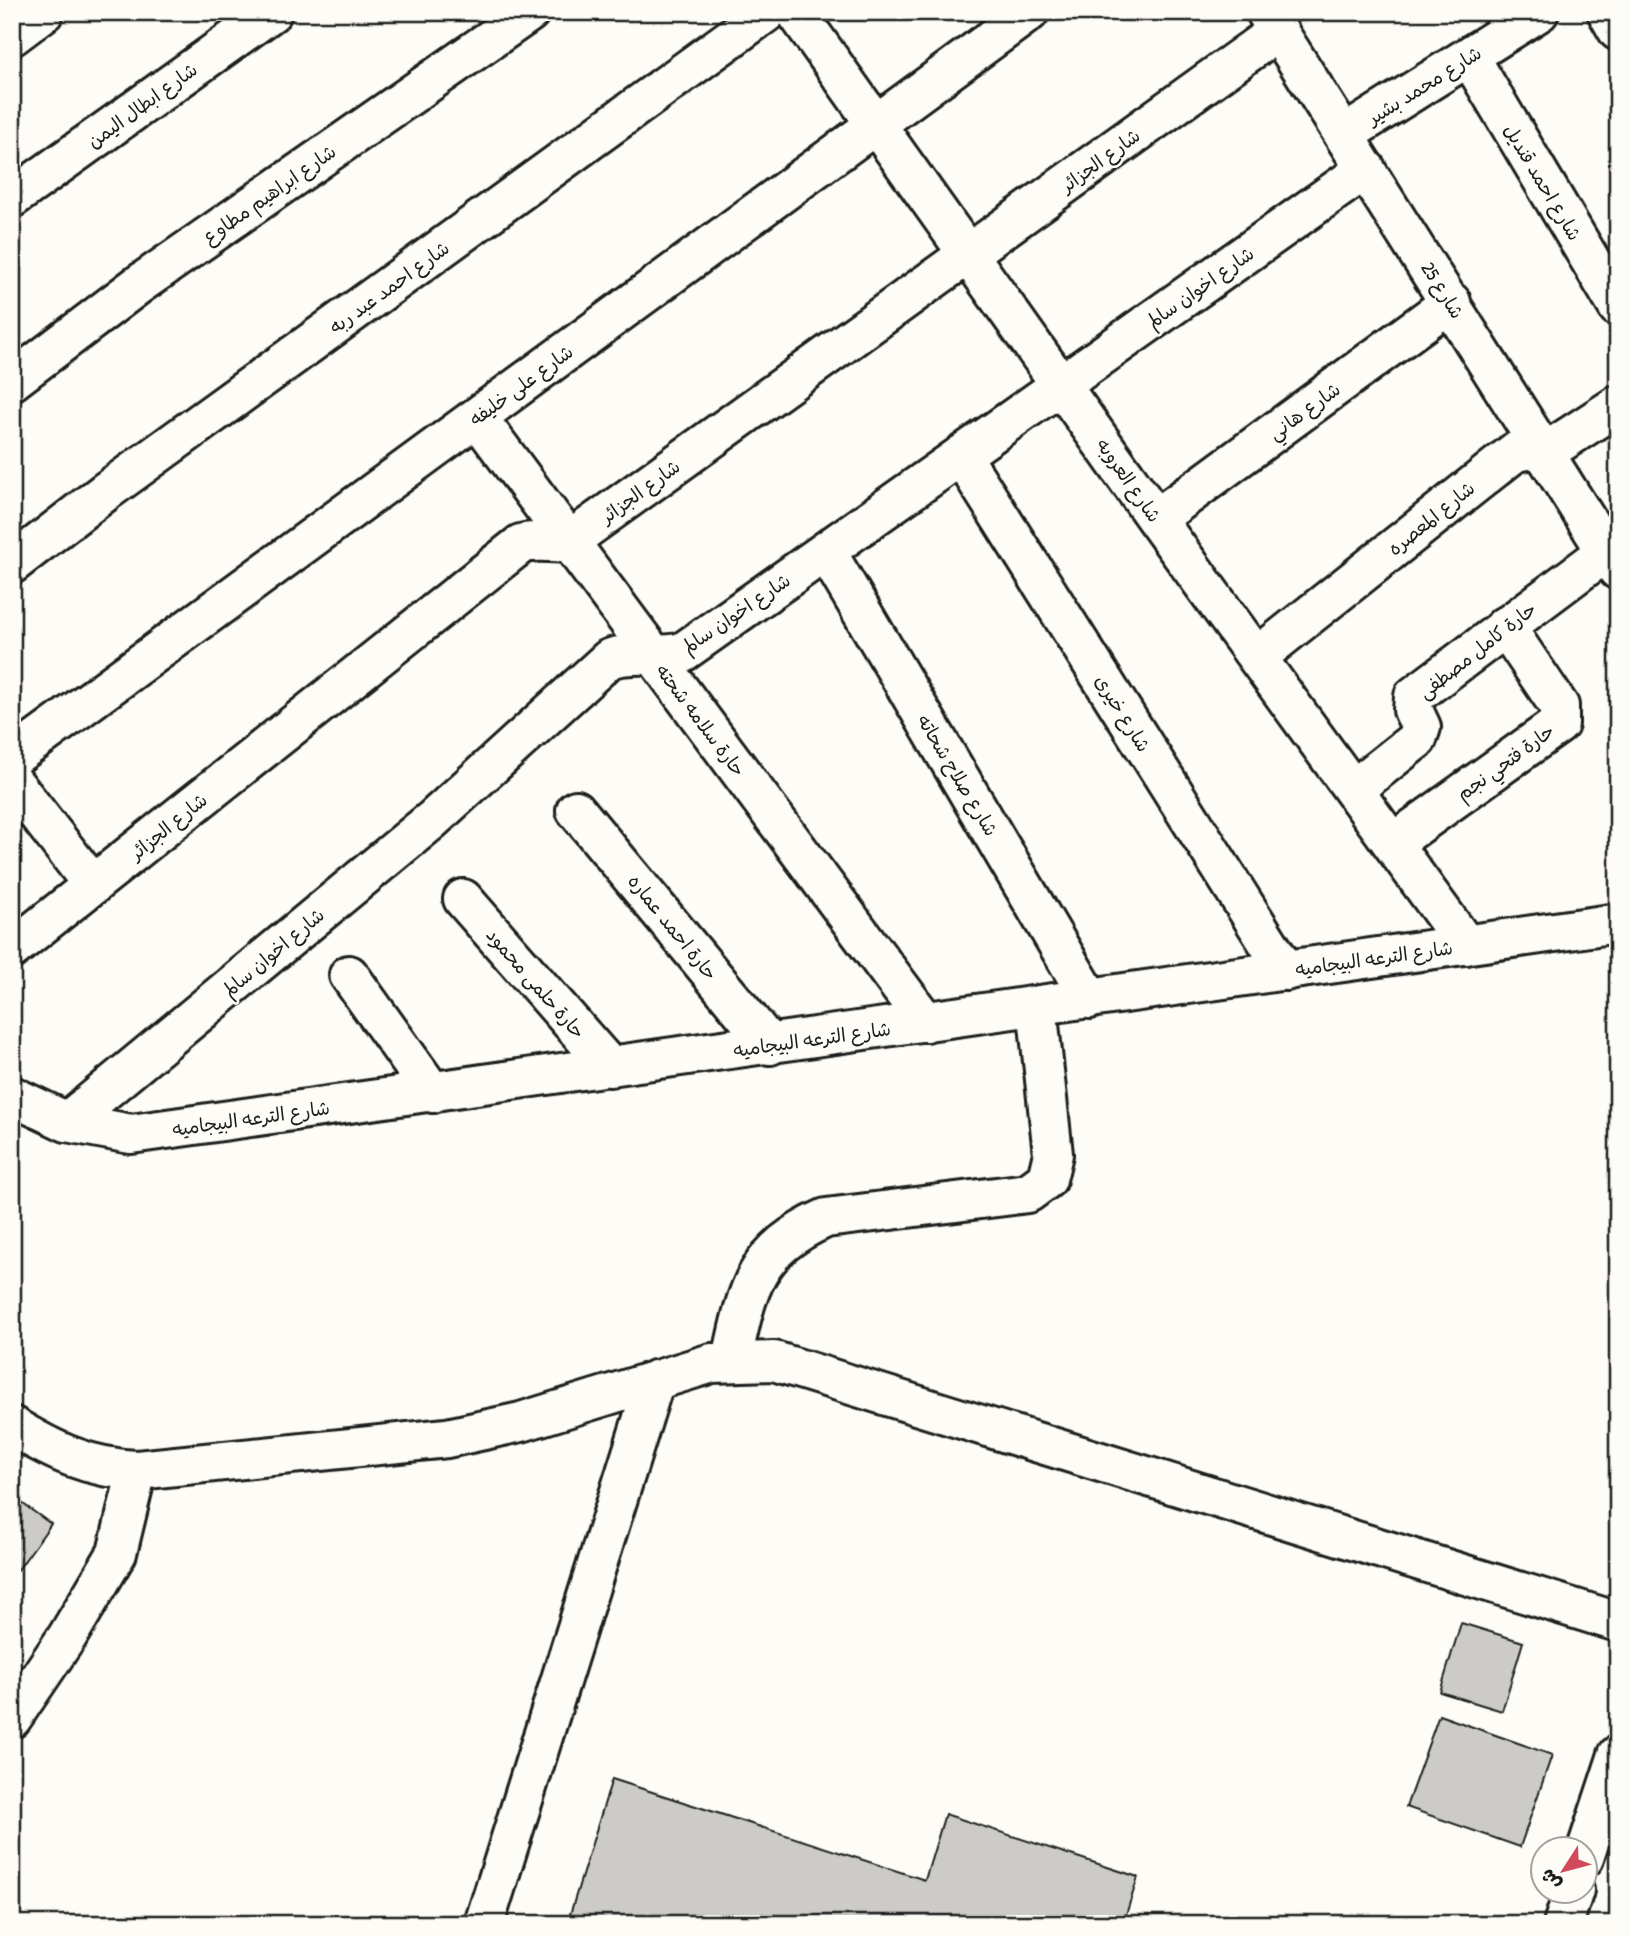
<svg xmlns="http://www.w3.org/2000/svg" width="1630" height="1936" font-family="'Patrick Hand','Playpen Sans Arabic',sans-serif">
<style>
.building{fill:#cccbc8;stroke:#1c1c1c;stroke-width:2}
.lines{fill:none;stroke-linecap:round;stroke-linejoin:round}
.minor-casing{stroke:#1c1c1c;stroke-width:44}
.minor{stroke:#fdfcf7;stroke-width:38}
.labels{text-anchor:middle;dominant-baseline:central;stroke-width:5;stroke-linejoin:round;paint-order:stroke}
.street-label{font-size:19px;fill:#1c1c1c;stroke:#fdfcf7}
</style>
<rect width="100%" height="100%" fill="#fdfcf7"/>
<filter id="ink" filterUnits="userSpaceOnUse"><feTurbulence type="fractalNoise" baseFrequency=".0143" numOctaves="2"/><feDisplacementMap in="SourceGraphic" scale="14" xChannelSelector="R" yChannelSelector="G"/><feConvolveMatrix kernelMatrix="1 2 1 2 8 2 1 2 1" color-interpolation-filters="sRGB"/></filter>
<g filter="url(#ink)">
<path class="building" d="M12 1496 51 1524 12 1578Z
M1461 1623 1523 1642 1502 1711 1440 1692Z
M1439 1715 1552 1755 1520 1847 1406 1807Z
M612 1779 925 1880 945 1814 1138 1877 1123 1924H567Z"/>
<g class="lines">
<g class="minor-casing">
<path id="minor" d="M796 12 1156 519 1466 945
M1266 12 1618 570
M1607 12 1618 31
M12 36 44 12
M1469 56 1618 307
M1344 135 1539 12
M12 198 272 12
M12 381 138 285 530 12
M477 417 926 1022
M961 455 1286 971
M1156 519 1451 302
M826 551 1090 999
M12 564 105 492 767 12
M1257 657 1515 452 1555 446 1618 405
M12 758 1029 12
M12 781 93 885
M1354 789 1417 739 1421 727 1413 710 1414 696 1606 552
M576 810 770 1045
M1393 843 1559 724V706L1505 626
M463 899 610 1067
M12 949 521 544C537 539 552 544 568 542L1278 31
M349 975 433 1093
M12 1096 67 1122 131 1134 1618 923
M67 1122 432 820 609 659C632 650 656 659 683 652L1366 169
M732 1360C747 1289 754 1250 826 1218L1028 1193 1047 1179 1053 1154 1037 1006
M12 1426C53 1451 88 1468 137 1470L447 1438 521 1422 712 1363 774 1361 1618 1622
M12 1718 67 1637 117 1553 137 1470
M1584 1858 1618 1755
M484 1924 655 1380
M1563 1924 1574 1890"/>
</g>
<use href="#minor" class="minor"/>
</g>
</g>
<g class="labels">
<g class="street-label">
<text transform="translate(1424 85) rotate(-32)">شارع محمد بشير</text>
<text transform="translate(142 105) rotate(-36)">شارع ابطال اليمن</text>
<text transform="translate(1100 160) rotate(-36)">شارع الجزائر</text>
<text transform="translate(1543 182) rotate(59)">شارع احمد قنديل</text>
<text transform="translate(269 194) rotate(-35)">شارع ابراهيم مطاوع</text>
<text transform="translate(389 287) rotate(-36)">شارع احمد عبد ربه</text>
<text transform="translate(1200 287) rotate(-35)">شارع اخوان سالم</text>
<text transform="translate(1443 290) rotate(58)">شارع 25</text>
<text transform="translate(521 385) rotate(-36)">شارع على خليفه</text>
<text transform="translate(1304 411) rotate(-36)">شارع هاني</text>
<text transform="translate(1129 480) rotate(55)">شارع العروبه</text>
<text transform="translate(640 491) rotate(-36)">شارع الجزائر</text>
<text transform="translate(1431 518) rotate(-39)">شارع المعصره</text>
<text transform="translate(736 613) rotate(-34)">شارع اخوان سالم</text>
<text transform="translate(1477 650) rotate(-38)">حارة كامل مصطفى</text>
<text transform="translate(1123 713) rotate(58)">شارع خيرى</text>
<text transform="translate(701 720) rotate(53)">حارة سلامه شحته</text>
<text transform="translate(1505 762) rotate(-36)">حارة فتحي نجم</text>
<text transform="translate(958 775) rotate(59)">شارع صلاح شحاته</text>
<text transform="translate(168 826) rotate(-39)">شارع الجزائر</text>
<text transform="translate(673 927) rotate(51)">حارة احمد عماره</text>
<text transform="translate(273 952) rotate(-40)">شارع اخوان سالم</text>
<text transform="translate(1374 958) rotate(-8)">شارع الترعه البيجاميه</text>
<text transform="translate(536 983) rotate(49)">حارة حلمى محمود</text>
<text transform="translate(812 1039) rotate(-8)">شارع الترعه البيجاميه</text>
<text transform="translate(251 1118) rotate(-8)">شارع الترعه البيجاميه</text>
</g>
</g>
<rect width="1630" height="1936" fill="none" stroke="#fdfcf7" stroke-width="42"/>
<rect x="21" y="21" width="1588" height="1894" fill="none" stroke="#1c1c1c" stroke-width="2.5" filter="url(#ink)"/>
<g transform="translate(1564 1870) rotate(234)"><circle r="33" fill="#fdfcf7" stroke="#a3a29f" stroke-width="2"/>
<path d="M0-5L12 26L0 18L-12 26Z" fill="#d1495b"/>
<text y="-10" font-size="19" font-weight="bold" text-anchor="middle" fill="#1c1c1c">ش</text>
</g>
</svg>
